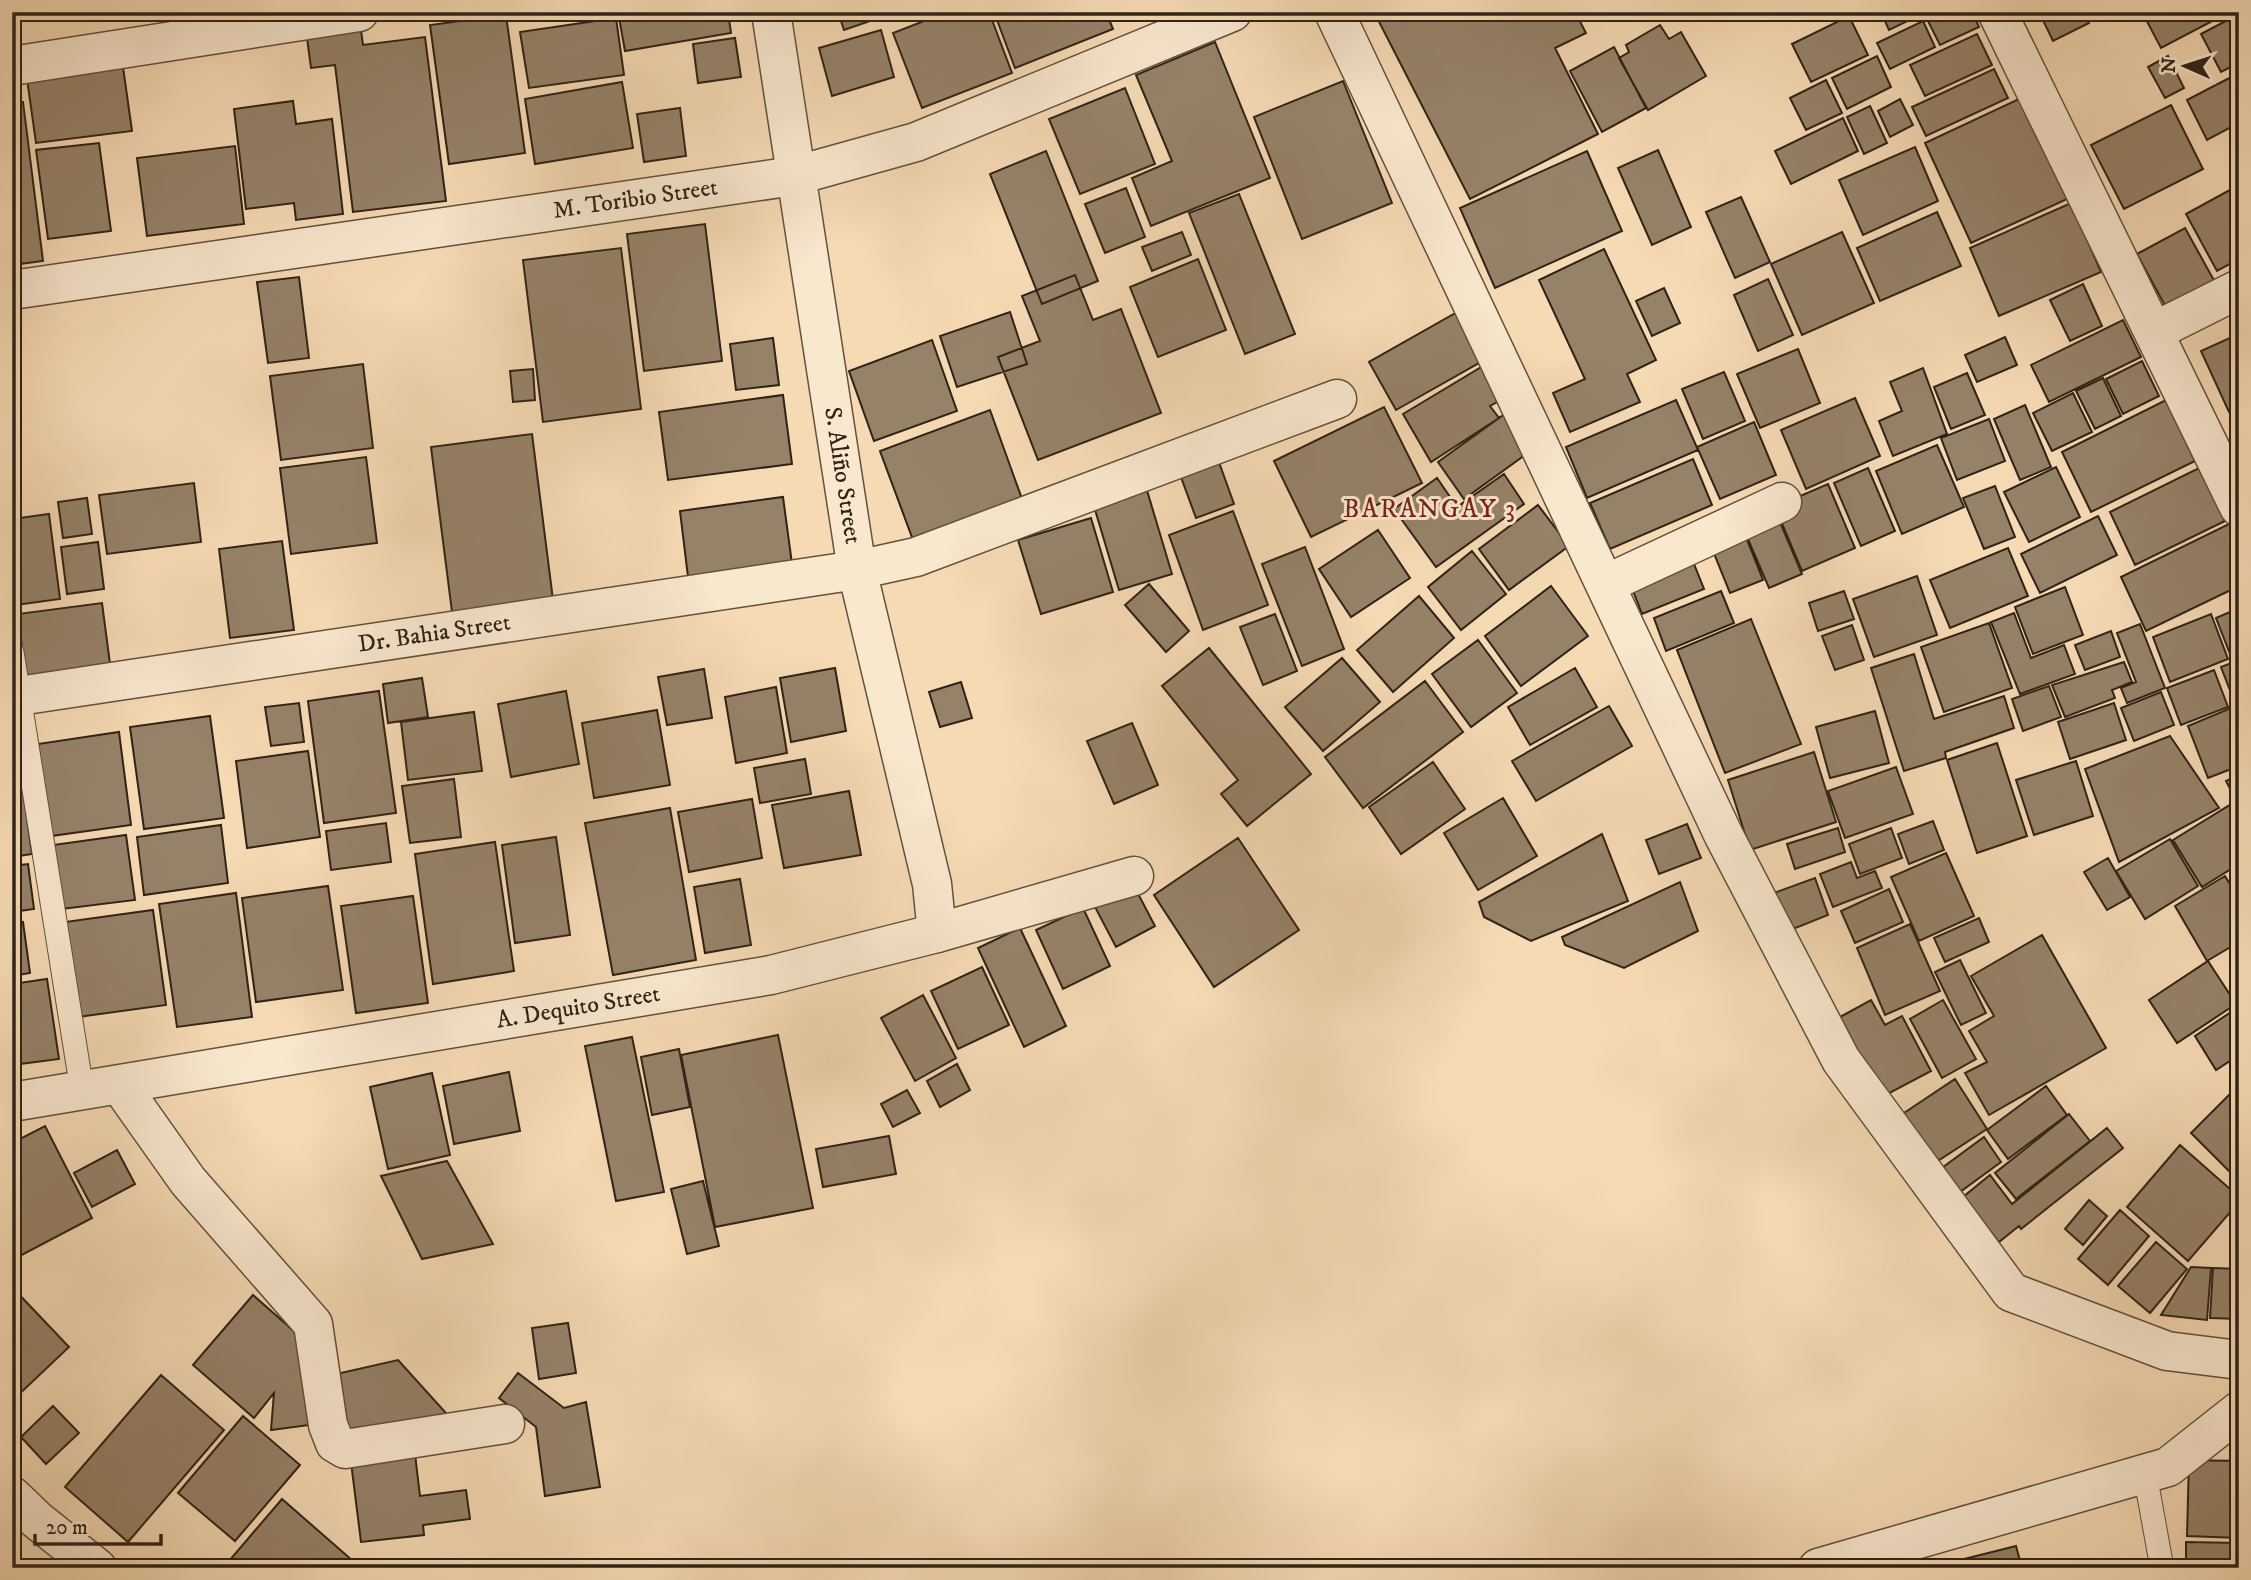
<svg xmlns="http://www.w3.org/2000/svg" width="2251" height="1580" font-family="'IM FELL DW Pica',serif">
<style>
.building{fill:#968269;stroke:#2f2317;stroke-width:2}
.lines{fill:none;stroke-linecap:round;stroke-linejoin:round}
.lane-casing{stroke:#61513e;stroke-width:25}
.street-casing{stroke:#61513e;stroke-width:41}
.lane{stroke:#f9e7ce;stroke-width:23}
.street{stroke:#f9e7ce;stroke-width:38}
.labels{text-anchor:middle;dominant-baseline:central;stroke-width:6;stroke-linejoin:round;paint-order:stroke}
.street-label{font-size:24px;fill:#2f2317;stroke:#f9e7ce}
.neighbourhood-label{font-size:26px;letter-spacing:2px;fill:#7a1f14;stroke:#f9e7ce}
</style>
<rect width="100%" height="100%" fill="#f6dab4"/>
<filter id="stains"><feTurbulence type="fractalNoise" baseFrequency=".00286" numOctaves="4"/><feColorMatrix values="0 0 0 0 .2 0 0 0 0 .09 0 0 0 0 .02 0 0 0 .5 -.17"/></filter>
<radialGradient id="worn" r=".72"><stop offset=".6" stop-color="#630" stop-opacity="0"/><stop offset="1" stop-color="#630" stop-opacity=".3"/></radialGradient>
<path class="building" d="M618 12H728L731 33 625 51Z
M838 12H896L844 30Z
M947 12H989L1012 73 922 108 893 33Z
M994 12H1106L1113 29 1015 68Z
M1374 12H1575L1586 33 1555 48 1598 134 1470 199Z
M1881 12H1972L1979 27 1940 45 1924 13 1889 30Z
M2039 12H2083L2089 23 2053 41Z
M2142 12H2218L2220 17 2161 48Z
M2239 14V63L2221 72 2201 34Z
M506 15 525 153 449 164 430 25Z
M1849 16 1868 55 1811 82 1792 44Z
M616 18 624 75 529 88 520 32Z
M1923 21 1935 47 1890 69 1877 43Z
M360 23 363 45 425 37 446 201 353 212 335 65 311 68 306 30Z
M1660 25 1669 39 1681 32 1706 76 1648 110 1619 58 1629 52 1626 45Z
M881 30 894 77 832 96 819 48Z
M1977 34 1992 65 1925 96 1910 65Z
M735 38 741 77 698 83 693 44Z
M1215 42 1270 178 1151 226 1132 178 1172 161 1136 75Z
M1614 47 1646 108 1602 132 1570 71Z
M1877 56 1891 87 1847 109 1832 78Z
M2168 56 2184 88 2165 98 2148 67Z
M123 67 132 131 36 143 27 79Z
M1994 69 2008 98 1926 136 1912 107Z
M2239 73V123L2207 140 2187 100Z
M1826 80 1842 113 1806 130 1790 98Z
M1343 81 1392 203 1302 239 1254 117Z
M622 82 633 148 535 164 525 99Z
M1125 88 1155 164 1080 194 1049 119Z
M2021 98 2067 199 1971 243 1925 143Z
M1900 99 1913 125 1890 137 1878 111Z
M293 101 296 124 332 119 343 214 296 220 294 203 246 209 234 109Z
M23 102 43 261 12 265V103Z
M2171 105 2203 169 2124 209 2091 145Z
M1870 106 1887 143 1864 154 1847 117Z
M680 108 686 156 644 162 637 114Z
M1843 118 1858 151 1791 184 1775 151Z
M99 143 111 231 48 239 36 150Z
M235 146 244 224 147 236 137 158Z
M1915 147 1938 201 1863 235 1839 180Z
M1658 150 1691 227 1652 245 1618 168Z
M1046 151 1098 281 1042 304 990 174Z
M1587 151 1622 231 1495 288 1460 208Z
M2239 185V259L2217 271 2186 214Z
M1126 188 1145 237 1105 253 1085 204Z
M1239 194 1295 334 1245 354 1189 213Z
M1741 197 1770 262 1735 278 1706 212Z
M2071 203 2101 272 1999 316 1970 248Z
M1937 212 1961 266 1880 301 1857 248Z
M705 224 722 361 644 371 627 234Z
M2185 228 2216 284 2168 311 2137 254Z
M1182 232 1191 255 1152 271 1142 247Z
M1842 232 1874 303 1802 335 1771 264Z
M621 248 641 409 543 422 523 260Z
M1604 249 1656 360 1627 374 1640 402 1570 432 1553 393 1585 379 1539 280Z
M1198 259 1226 330 1158 357 1130 287Z
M1075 275 1093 320 1121 309 1161 413 1038 460 998 357 1040 341 1022 296Z
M299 277 309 358 268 363 257 282Z
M1768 279 1793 335 1758 351 1734 295Z
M2083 284 2102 326 2070 341 2050 300Z
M1664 288 1680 323 1652 336 1636 301Z
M1466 307 1493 355 1396 410 1369 362Z
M1010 312 1027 364 957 387 940 336Z
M2123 320 2141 357 2049 402 2031 365Z
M2005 337 2017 365 1977 382 1965 355Z
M2232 337 2239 352V407L2229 412 2201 351Z
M773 338 779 385 736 390 730 344Z
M932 340 957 411 874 441 849 371Z
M1798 349 1820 403 1760 428 1737 374Z
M1493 360 1508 396 1490 406 1499 418 1431 462 1403 414Z
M2142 361 2159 396 2123 414 2106 379Z
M363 364 373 448 281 460 270 376Z
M1923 368 1947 434 1893 456 1879 421 1902 411 1890 382Z
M533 369 535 400 513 402 510 371Z
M1724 372 1745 421 1703 439 1682 389Z
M1967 373 1985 415 1951 429 1934 387Z
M2103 378 2121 416 2095 429 2076 391Z
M2073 393 2092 432 2052 451 2033 413Z
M783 395 792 464 668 480 659 412Z
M1855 398 1880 456 1806 489 1781 430Z
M1676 400 1698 450 1587 498 1566 447Z
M2166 400 2195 461 2091 512 2062 452Z
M2025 405 2051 467 2020 480 1994 419Z
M1384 407 1422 483 1311 537 1274 461Z
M990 410 1022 499 913 540 880 451Z
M1506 413 1532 450 1464 499 1438 462Z
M1989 419 2005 461 1957 480 1941 438Z
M1754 422 1776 475 1720 499 1697 447Z
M532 434 553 600 452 612 431 447Z
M1937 445 1964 507 1902 534 1876 471Z
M1216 454 1234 504 1196 518 1178 469Z
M366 457 377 543 291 554 280 468Z
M1693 459 1712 505 1610 549 1590 503Z
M2056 467 2080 517 2029 542 2004 492Z
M1868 468 1895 531 1861 546 1834 483Z
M2199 468 2225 521 2135 565 2110 512Z
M1504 474 1524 504 1436 567 1394 509 1437 478 1457 507Z
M194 483 201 542 107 554 99 495Z
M1828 484 1855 548 1802 571 1775 507Z
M1995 486 2015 537 1984 549 1963 498Z
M1146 487 1172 574 1119 590 1093 503Z
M783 497 792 564 688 577 680 511Z
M87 498 92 534 63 538 58 502Z
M1538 505 1569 546 1509 590 1479 549Z
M1233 511 1268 605 1203 630 1169 535Z
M49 514 60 599 15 605 12 519Z
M2098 516 2117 555 2040 593 2021 554Z
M1091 518 1113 592 1041 614 1018 540Z
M2235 521 2239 529V586L2146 631 2121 577Z
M1780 522 1802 574 1769 588 1747 537Z
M1742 527 1763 580 1730 593 1709 541Z
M1378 530 1410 578 1351 617 1319 569Z
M282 541 294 630 230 638 219 549Z
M98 542 104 589 67 594 61 547Z
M1305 547 1344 649 1302 666 1262 564Z
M2008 548 2028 596 1950 628 1930 580Z
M1472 551 1506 594 1461 630 1428 587Z
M1692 559 1704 589 1642 614 1630 583Z
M1917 576 1937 635 1874 657 1853 599Z
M1149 584 1189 631 1166 652 1125 605Z
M1551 586 1588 636 1521 686 1485 636Z
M2065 587 2083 635 2033 654 2015 607Z
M1721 591 1734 623 1666 651 1654 618Z
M1844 591 1854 619 1818 631 1809 603Z
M1419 596 1454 638 1393 692 1357 650Z
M102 603 112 679 27 689 18 614Z
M2239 608V656L2232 659 2216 618Z
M2014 613 2031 658 2064 645 2075 674 2020 694 1991 622Z
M1275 614 1297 671 1263 685 1240 627Z
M2211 614 2228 659 2170 682 2153 637Z
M1751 619 1801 744 1725 773 1677 650Z
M1989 623 2012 688 1944 712 1921 647Z
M2140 624 2165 688 2127 703 2121 688 2136 682 2117 633Z
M1852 625 1864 660 1835 670 1822 636Z
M2111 631 2120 657 2085 670 2075 645Z
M1478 640 1517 693 1471 727 1432 674Z
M1209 648 1311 774 1247 826 1221 794 1238 780 1162 686Z
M1914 654 1934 719 2004 696 2014 728 1945 752 1946 758 1904 771 1871 668Z
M1342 658 1380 702 1323 751 1285 707Z
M2239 660V766L2208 778 2188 726 2236 706 2221 667Z
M2124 662 2132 682 2112 690 2115 698 2065 717 2052 685Z
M835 668 846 731 791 742 780 678Z
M1575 668 1597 707 1530 745 1508 707Z
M704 669 712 718 667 725 658 677Z
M2214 670 2228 707 2181 725 2167 688Z
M422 678 428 717 388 723 383 684Z
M1425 681 1463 732 1363 808 1325 757Z
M961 682 972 718 940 727 929 692Z
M2049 686 2061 717 2023 731 2012 699Z
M776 687 787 753 736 763 725 697Z
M379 691 396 813 324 823 308 701Z
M566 691 579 764 511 777 498 704Z
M2161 692 2174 725 2134 741 2121 708Z
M299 703 304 742 271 746 265 707Z
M2114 703 2126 740 2070 759 2058 722Z
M1609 706 1632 746 1536 801 1512 761Z
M657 710 670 785 594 798 582 723Z
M1875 711 1889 763 1830 778 1816 727Z
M474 712 482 771 408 780 401 722Z
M210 716 224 818 144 829 130 727Z
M1132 723 1158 785 1114 804 1087 741Z
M119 732 131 825 51 836 38 744Z
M2170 736 2219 808 2119 862 2085 769Z
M1997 743 2027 836 1977 853 1947 760Z
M308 751 320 837 247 848 236 761Z
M1814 752 1836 822 1750 850 1728 780Z
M805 759 811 794 760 803 754 768Z
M2076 761 2093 816 2034 835 2016 780Z
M1433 762 1465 809 1401 854 1369 807Z
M1896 767 1913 814 1845 838 1828 791Z
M2239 775V806L2226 781Z
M454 779 461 837 410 843 402 786Z
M23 789 32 854 12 857V790Z
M849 791 861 855 784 868 772 805Z
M1503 798 1537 856 1478 890 1444 833Z
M752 799 762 858 689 872 678 812Z
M2233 803 2239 813V864L2202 887 2173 840Z
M670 808 696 960 613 975 585 823Z
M1933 821 1944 850 1909 864 1898 834Z
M386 823 391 862 331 870 326 831Z
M1687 824 1701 858 1659 874 1646 840Z
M221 825 228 883 144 895 137 837Z
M1838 828 1845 852 1795 869 1787 844Z
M1891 828 1902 858 1860 874 1849 844Z
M1602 834 1628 901 1531 941 1484 917 1479 902Z
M126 835 135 900 62 909 53 845Z
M556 837 570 935 515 943 502 845Z
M1238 838 1299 930 1214 987 1154 895Z
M2170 839 2198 886 2145 919 2116 871Z
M495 842 514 971 433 984 415 854Z
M1946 853 1974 916 1919 941 1891 877Z
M2108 858 2130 897 2107 910 2084 872Z
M1851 862 1857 878 1875 871 1882 888 1833 907 1820 874Z
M28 864 34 909 12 912V866Z
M2225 876 2239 899V942L2207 961 2175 906Z
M1815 878 1828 915 1788 931 1774 893Z
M740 879 751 945 705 953 694 887Z
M1680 882 1698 931 1624 968 1565 945 1562 937Z
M328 886 343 990 256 1002 242 898Z
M1134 886 1155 926 1116 947 1095 907Z
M1889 889 1903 922 1855 943 1841 911Z
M236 893 252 1017 177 1027 159 904Z
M413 896 428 1003 356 1013 341 906Z
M1083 908 1110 966 1063 989 1036 930Z
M153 910 166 1005 78 1017 65 922Z
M1979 918 1989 942 1945 962 1934 938Z
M23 922 30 973 12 976V924Z
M1910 924 1940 991 1885 1015 1857 948Z
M1020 928 1066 1026 1024 1047 978 948Z
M2042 935 2106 1048 1989 1115 1965 1073 1987 1062 1969 1031 1994 1016 1971 976Z
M1960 960 1986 1013 1961 1025 1935 972Z
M2208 961 2236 1004 2177 1043 2149 1000Z
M982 967 1009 1025 958 1049 931 991Z
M47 979 59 1059 12 1065V984Z
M923 995 956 1058 915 1081 881 1018Z
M1871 1000 1885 1025 1902 1016 1931 1071 1882 1097 1840 1017Z
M1943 1000 1976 1059 1942 1078 1910 1019Z
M2234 1010 2239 1017V1055L2216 1070 2195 1036Z
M778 1035 813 1208 715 1227 681 1055Z
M632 1037 664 1192 616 1201 585 1046Z
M679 1049 690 1107 652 1115 641 1057Z
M957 1064 970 1090 940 1107 927 1081Z
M509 1072 520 1131 454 1144 443 1086Z
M432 1073 450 1155 388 1169 370 1087Z
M1955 1079 1987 1129 1933 1164 1901 1115Z
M2046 1086 2067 1115 2008 1159 1987 1130Z
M907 1090 920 1113 893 1127 881 1104Z
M2232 1092 2239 1099V1165L2231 1173 2191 1133Z
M2069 1114 2090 1141 2016 1199 1995 1173Z
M45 1126 92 1218 12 1260V1143Z
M2107 1128 2123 1148 2021 1229 2019 1226 1999 1242 1963 1197 1990 1175 2012 1204Z
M889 1136 896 1174 823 1187 816 1149Z
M1984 1137 2001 1162 1949 1200 1931 1176Z
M2180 1145 2239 1197V1202L2188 1261 2127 1207Z
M117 1150 135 1184 92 1207 74 1173Z
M447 1161 493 1244 422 1259 381 1176Z
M703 1181 719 1246 687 1254 671 1189Z
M2089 1200 2107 1216 2083 1245 2065 1229Z
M2120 1210 2149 1236 2108 1285 2078 1259Z
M2156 1242 2187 1269 2150 1313 2118 1286Z
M2191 1267 2211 1268 2207 1320 2161 1315Z
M2213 1268 2239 1269V1319L2210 1318Z
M12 1287 69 1347 12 1401Z
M253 1295 313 1348 317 1424 271 1430 274 1393 254 1418 193 1365Z
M568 1323 576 1373 539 1379 532 1328Z
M398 1360 455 1423 345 1440 332 1375Z
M518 1373 564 1408 586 1402 600 1487 545 1496 536 1427 499 1398Z
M161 1375 224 1430 128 1542 65 1487Z
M53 1406 79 1433 46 1464 21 1437Z
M243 1416 300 1465 235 1541 178 1493Z
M415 1454 420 1496 466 1490 470 1519 423 1525 424 1535 361 1542 351 1462Z
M2189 1460 2239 1461V1538L2187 1536Z
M282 1499 353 1561 347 1568H223Z
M2186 1542 2239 1543V1568H2186Z
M2016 1546 2022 1568H1936V1566Z"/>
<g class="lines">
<g class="lane-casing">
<path id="lane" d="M12 652 82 1090
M2145 1474 2162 1568"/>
</g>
<g class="street-casing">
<g id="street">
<path id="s1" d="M771 12 857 570 932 884 937 933"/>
<path d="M1334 12 1724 836 1841 1060 2011 1292 2167 1351 2239 1360"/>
<path d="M1997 12 2239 507"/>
<path d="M12 66 359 12"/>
<path id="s2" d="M12 290 794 176 916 142 1232 12"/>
<path d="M2155 331 2239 289"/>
<path d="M1606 584 1782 502"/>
<path id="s3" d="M12 697 857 570 916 557 1337 399"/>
<path d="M120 1085 188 1181 313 1324 328 1425 335 1443 345 1449 505 1424"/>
<path id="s4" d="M12 1102 771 975 937 933 1134 876"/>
<path d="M12 1496 37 1520 97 1568"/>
<path d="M1818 1568 2168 1467 2239 1411"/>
</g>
</g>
<use href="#lane" class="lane"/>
<use href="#street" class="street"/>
</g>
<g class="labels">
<g class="street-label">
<text stroke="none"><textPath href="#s2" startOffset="630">M. Toribio Street</textPath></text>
<text stroke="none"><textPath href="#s1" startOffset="469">S. Aliño Street</textPath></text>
<text stroke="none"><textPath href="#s3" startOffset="427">Dr. Bahia Street</textPath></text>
<text stroke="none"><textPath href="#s4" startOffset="574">A. Dequito Street</textPath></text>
</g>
<g class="neighbourhood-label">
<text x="1430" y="509">BARANGAY 3</text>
</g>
</g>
<rect width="2251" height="1580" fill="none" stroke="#f6dab4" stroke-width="42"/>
<rect x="14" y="14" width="2223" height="1552" fill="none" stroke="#2f2317" stroke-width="3.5"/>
<rect x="21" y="21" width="2209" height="1538" fill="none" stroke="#2f2317" stroke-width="2"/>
<g transform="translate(2185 66) rotate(273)" stroke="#f9e7ce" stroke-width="5" paint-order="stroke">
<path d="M0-5L12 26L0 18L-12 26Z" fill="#2f2317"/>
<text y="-10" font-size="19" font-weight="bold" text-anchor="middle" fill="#2f2317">N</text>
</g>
<path d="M35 1534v10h126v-10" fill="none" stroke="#2f2317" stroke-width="3.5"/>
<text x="46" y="1534" font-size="21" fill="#2f2317" stroke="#f9e7ce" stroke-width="5" paint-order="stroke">20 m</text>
<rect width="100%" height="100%" filter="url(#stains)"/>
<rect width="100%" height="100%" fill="url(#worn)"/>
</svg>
